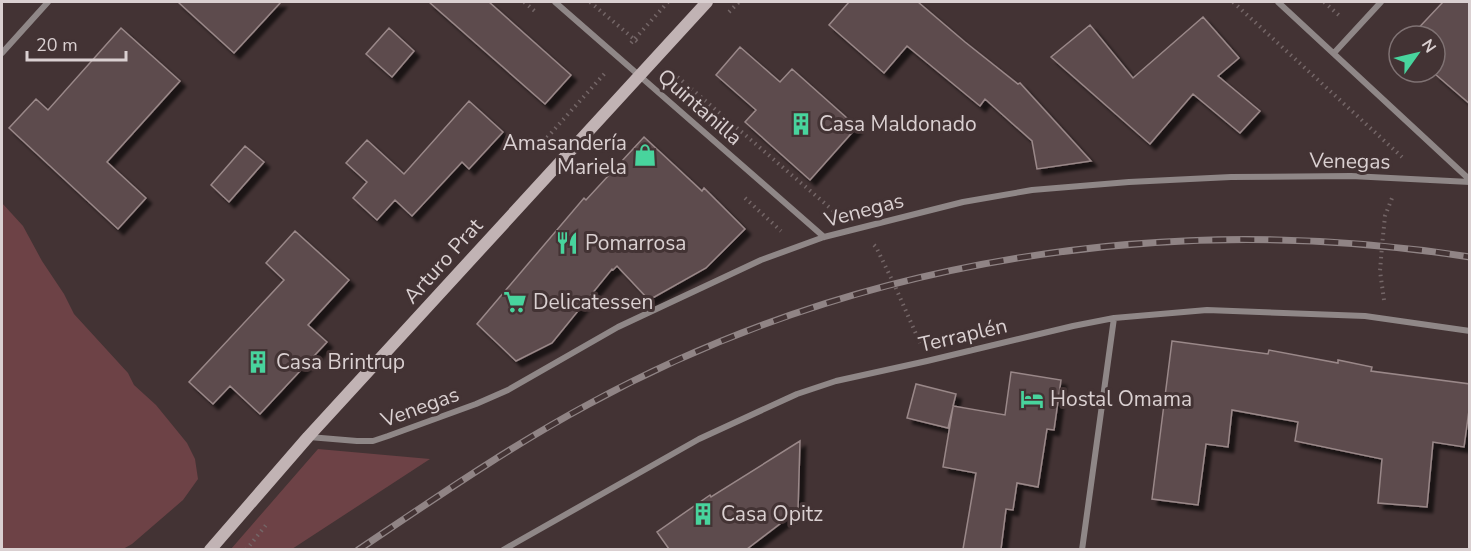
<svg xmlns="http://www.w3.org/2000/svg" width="1471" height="551" font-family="'Nunito Sans',sans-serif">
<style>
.green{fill:#6d4246}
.building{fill:#5d4c4d;stroke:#9a8889;stroke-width:1.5;filter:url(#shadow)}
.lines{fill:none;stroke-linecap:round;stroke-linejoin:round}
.path{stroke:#746667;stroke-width:4;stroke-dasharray:1.5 4.5;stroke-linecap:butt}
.street{stroke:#8f8787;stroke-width:6}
.secondary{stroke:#c1b3b4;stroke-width:12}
.rail-casing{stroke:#908485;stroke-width:7}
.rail{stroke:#433334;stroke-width:4.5;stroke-dasharray:14;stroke-linecap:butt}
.labels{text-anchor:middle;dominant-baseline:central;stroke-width:6;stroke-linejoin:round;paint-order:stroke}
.street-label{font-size:21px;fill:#dad0d1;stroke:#433334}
.poi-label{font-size:21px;fill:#dad0d1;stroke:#433334;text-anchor:start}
</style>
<defs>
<filter id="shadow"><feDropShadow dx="5.5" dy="5.5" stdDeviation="1.5" flood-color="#0009"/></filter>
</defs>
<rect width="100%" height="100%" fill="#433334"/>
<path class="green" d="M2 203 23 226 42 261 64 294 74 314 128 373 134 385 156 405 187 443 195 459 198 479 183 500 132 544 123 549H2Z
M318 449 430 459 292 549H231Z"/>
<path class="building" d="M178 2H281L234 53Z
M429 2H489L571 75 545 104Z
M849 2H918L965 42 1018 84 1020 83 1091 161 1037 169 1032 141 985 99 980 106 907 46 884 73 829 25Z
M1443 2H1470V104L1435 74V36H1411Z
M1203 17 1239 58 1218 76 1260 111 1240 133 1193 94 1150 144 1051 57 1090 25 1133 78Z
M121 28 180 81 107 162 146 198 118 229 9 128 36 99 48 110Z
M389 28 414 51 392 77 366 54Z
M740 47 780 82 792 69 857 127 810 180 745 122 756 110 716 75Z
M469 101 503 132 469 169 462 162 412 216 395 200 377 220 353 198 367 182 346 163 367 140 404 174Z
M644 137 702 191 704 188 745 229 706 268 649 300 617 266 613 270 612 269 552 343 516 361 477 324 584 198 586 200Z
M245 146 264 162 229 202 211 185Z
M295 231 349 280 308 325 327 342 260 414 230 386 213 404 189 382 284 280 266 263Z
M1172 341 1268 354 1269 350 1338 363V360L1372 367 1371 371 1470 384V403L1464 447 1433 442 1427 507 1378 503 1382 459 1295 441 1298 422 1232 410 1228 447 1206 444 1198 505 1152 499Z
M1011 372 1061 380 1054 430 1047 429 1038 487 1017 483 1013 510 1006 509 1001 549H963L976 473 943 467 953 407 948 428 907 418 916 384 956 394 953 406 1005 415Z
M800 441 798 510 747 549H669L657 532 710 495 711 497Z"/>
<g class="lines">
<path class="path" d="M524 2 537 13
M590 2 640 44
M1233 2 1402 157
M1324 2 1341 17
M729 12 739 2
M631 43 668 2
M673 73 836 213
M543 142 606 72
M745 198 781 231
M874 245 876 247 894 284 920 343
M1384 300 1380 271 1382 246 1385 216 1392 198
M246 550 266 525"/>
<path class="street" d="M555 2 824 237
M1278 2 1470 180
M2 53 48 2
M1334 53 1381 2
M309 437 357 441H373L388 436 476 404 508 390 618 327 761 260 824 237 963 202 1032 190 1129 182 1231 177 1351 176 1470 182
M503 550 699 439 797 394 836 381 927 361 1073 326 1114 318 1207 310 1365 316 1470 331
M1082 550 1114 318"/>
<path class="secondary" d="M210 550 308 437 707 2"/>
<g class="rail-casing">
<path id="rail" d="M358 550C434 499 509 447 589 404 856 258 1170 210 1470 257"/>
</g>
<use href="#rail" class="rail"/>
</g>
<defs>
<g id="building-bare" transform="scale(1.8)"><path d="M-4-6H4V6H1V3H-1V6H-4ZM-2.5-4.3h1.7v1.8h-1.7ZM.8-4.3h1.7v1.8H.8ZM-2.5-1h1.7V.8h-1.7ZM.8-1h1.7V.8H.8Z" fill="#48d49d" stroke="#433334" stroke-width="2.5" paint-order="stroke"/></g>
<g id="shop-bare" transform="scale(1.8)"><path d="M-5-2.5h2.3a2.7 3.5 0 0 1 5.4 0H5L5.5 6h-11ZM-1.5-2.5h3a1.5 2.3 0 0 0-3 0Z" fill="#48d49d" stroke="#433334" stroke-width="2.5" paint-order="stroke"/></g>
<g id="restaurant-bare" transform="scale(1.8)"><path d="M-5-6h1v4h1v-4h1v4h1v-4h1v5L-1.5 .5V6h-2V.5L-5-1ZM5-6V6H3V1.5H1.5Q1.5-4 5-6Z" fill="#48d49d" stroke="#433334" stroke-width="2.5" paint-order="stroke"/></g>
<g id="supermarket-bare" transform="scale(1.8)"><path d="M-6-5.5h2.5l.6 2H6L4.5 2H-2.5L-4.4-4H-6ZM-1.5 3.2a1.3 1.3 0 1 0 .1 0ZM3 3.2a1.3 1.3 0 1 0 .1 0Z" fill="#48d49d" stroke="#433334" stroke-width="2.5" paint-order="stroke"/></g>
<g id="hotel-bare" transform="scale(1.8)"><path d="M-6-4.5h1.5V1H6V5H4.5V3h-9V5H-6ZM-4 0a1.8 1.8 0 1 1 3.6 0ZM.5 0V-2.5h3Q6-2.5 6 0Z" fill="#48d49d" stroke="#433334" stroke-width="2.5" paint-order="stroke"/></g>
</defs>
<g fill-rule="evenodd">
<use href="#building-bare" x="801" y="124"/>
<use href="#shop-bare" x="645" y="155"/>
<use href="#restaurant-bare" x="567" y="243"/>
<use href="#supermarket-bare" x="515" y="302"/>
<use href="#building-bare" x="258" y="362"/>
<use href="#hotel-bare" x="1032" y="399"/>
<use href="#building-bare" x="703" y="514"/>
</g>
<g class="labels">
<g class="street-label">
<text transform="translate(700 107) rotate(41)">Quintanilla</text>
<text transform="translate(1350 161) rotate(1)">Venegas</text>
<text transform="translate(864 210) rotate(-15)">Venegas</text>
<text transform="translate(443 261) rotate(-48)">Arturo Prat</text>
<text transform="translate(963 335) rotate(-13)">Terraplén</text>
<text transform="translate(420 407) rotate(-20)">Venegas</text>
</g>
<g class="poi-label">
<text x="819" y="124">Casa Maldonado</text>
<text x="627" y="143" text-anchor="end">Amasandería<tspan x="627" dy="24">Mariela</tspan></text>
<text x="585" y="243">Pomarrosa</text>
<text x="533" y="302">Delicatessen</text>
<text x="276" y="362">Casa Brintrup</text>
<text x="1050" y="399">Hostal Omama</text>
<text x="721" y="514">Casa Opitz</text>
</g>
</g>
<rect width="1471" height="551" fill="none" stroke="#dad0d1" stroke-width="6"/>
<g transform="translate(1417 54) rotate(56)"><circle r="28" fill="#433334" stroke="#7f7273" stroke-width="1.5"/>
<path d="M0-4.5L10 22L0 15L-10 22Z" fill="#48d49d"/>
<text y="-9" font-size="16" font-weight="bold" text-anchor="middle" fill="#dad0d1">N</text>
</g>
<path d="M27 51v9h99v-9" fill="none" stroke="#dad0d1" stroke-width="3"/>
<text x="36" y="51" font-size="18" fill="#dad0d1" stroke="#433334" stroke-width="4.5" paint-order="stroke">20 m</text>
</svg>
